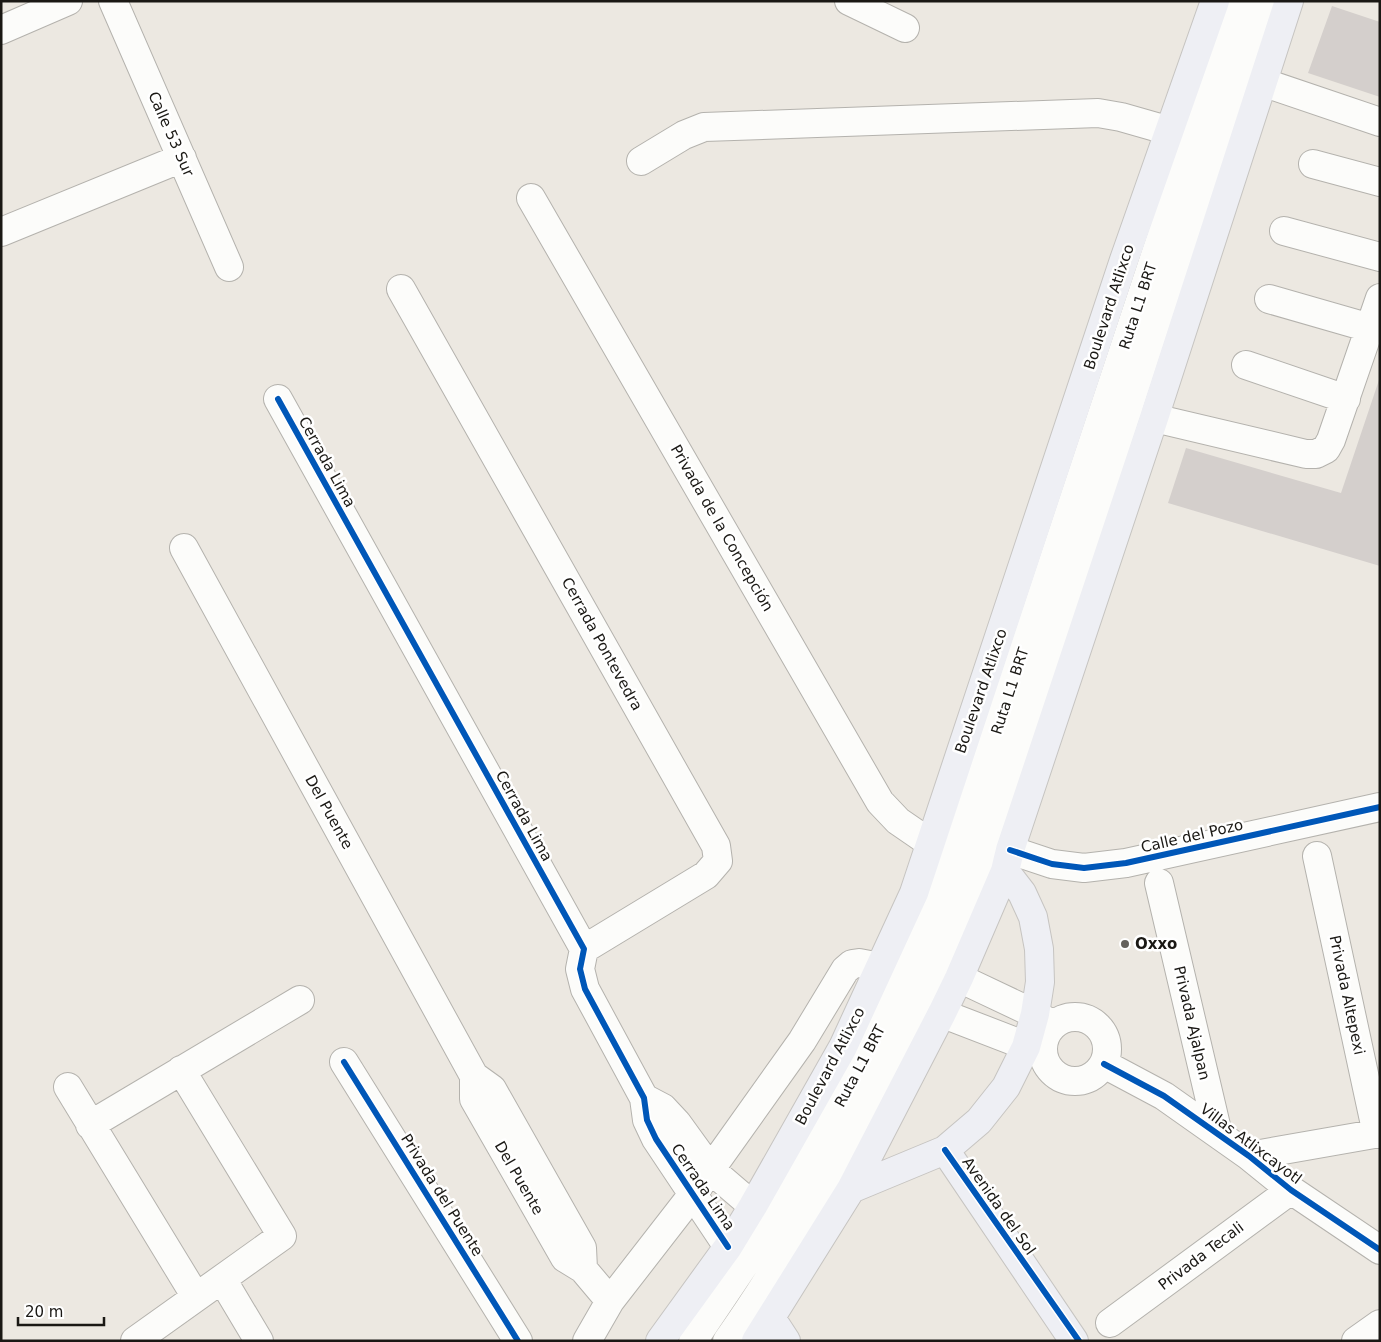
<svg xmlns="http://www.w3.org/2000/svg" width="1381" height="1342" font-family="'DejaVu Sans',sans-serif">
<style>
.building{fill:#d4cfcc}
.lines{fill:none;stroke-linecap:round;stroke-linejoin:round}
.minor-casing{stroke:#b4b2ad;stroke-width:30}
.major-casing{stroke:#c6c4c1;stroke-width:30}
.minor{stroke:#fcfcfa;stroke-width:28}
.major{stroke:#eeeff4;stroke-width:28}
.cycleway-casing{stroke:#fff;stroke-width:9}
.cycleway{stroke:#0057b8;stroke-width:6}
.poi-dot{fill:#64615c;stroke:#fff;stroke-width:2}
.labels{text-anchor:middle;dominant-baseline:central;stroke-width:5;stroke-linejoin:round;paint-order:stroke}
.street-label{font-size:15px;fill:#1a1814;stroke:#fff}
.poi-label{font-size:15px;font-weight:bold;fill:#1a1814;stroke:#fff;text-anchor:start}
</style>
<rect width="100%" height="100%" fill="#ece8e1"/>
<path class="building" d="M1332 6 1380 22V97L1308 73Z
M1379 380 1380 566 1168 503 1186 448 1341 493Z"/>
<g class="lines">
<g class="minor-casing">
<path id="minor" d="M113 1 229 267
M849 1 905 28
M1 30 68 1
M1262 82 1380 122
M641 161 684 135 704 127 1098 113 1121 117 1170 131
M1313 164 1380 182
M531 198 880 802 898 821 930 843
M1284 231 1380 257
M1 232 182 158
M401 289 716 846 718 861 706 875 584 949
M1269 299 1370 328
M1246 365 1346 399
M278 399 584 949 580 969 585 989 644 1098 647 1120 656 1139 728 1247
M1154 418 1306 454H1316L1326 449 1331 440 1380 298
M184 548 474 1076 492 1089 582 1248 583 1269
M1010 850 1052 864 1084 868 1126 863 1380 807
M1317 856 1377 1134
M1159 883 1218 1134
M920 1005 1042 1052
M1043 1049a32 32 0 1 1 64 0a32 32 0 1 1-64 0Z
M344 1062 518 1341
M1104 1064 1164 1096 1249 1156 1291 1190 1380 1250
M474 1076V1099L565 1258 583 1269 610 1301
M68 1087 196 1297
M644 1098 663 1108 677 1123 711 1170 753 1206
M90 1125 300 1000
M1249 1156 1380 1133
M222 1279 259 1341
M1110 1323 1291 1190
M135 1341 282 1236 181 1070
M587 1341 610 1301 693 1194 802 1041 845 970 852 964 859 963 880 967 911 958 959 978 1035 1014 1053 1025
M693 1341 755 1249 797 1181 825 1132 887 1016 936 899 972 804 1240 1
M727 1341C783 1262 831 1177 876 1091 922 1002 965 910 996 814L1261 1
M1356 1341 1380 1324"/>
</g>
<g class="major-casing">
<path id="major" d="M945 1150 1074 1341
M851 1189 945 1150 979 1121 1006 1087 1026 1047 1035 1014 1040 982 1039 949 1033 917 1022 893 1005 871
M771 1318 786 1341
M660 1341 728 1247 753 1206 843 1047 914 893 1124 260 1215 1
M756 1341 851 1189 942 1013 959 978 1005 871 1010 850 1154 418 1289 1"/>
</g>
<use href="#minor" class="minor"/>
<use href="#major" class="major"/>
<g class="cycleway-casing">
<path id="cycleway" d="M278 399 584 949 580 969 585 989 644 1098 647 1120 656 1139 728 1247
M1010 850 1052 864 1084 868 1126 863 1380 807
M344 1062 518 1341
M1104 1064 1164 1096 1249 1156 1291 1190 1380 1250
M945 1150 1079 1341"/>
</g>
<use href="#cycleway" class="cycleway"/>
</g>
<circle class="poi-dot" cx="1125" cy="944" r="5"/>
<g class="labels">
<g class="street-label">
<text transform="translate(171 134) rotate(66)">Calle 53 Sur</text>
<text transform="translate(1138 306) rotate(-72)">Ruta L1 BRT</text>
<text transform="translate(1109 307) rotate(-72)">Boulevard Atlixco</text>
<text transform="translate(327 462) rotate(61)">Cerrada Lima</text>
<text transform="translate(722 528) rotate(60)">Privada de la Concepción</text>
<text transform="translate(602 644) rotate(61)">Cerrada Pontevedra</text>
<text transform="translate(981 691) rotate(-71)">Boulevard Atlixco</text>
<text transform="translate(1010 691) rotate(-72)">Ruta L1 BRT</text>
<text transform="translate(329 812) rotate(61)">Del Puente</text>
<text transform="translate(524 816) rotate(61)">Cerrada Lima</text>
<text transform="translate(1192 836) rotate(-13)">Calle del Pozo</text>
<text transform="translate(1347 995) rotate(78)">Privada Altepexi</text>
<text transform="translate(1192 1023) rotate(77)">Privada Ajalpan</text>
<text transform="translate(830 1066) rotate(-62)">Boulevard Atlixco</text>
<text transform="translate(860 1066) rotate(-62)">Ruta L1 BRT</text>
<text transform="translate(1251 1144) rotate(37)">Villas Atlixcayotl</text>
<text transform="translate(519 1178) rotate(60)">Del Puente</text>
<text transform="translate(703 1187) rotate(56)">Cerrada Lima</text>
<text transform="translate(442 1195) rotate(58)">Privada del Puente</text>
<text transform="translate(999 1206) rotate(55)">Avenida del Sol</text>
<text transform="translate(1201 1256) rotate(-37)">Privada Tecali</text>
</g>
<g class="poi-label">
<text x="1135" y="944">Oxxo</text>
</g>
</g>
<rect width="1381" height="1342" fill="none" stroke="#1a1814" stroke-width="5"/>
<path d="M18 1317v8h86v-8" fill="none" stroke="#1a1814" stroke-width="2.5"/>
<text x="25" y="1317" font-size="15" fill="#1a1814" stroke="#ffffff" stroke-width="4" paint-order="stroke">20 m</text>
</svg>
